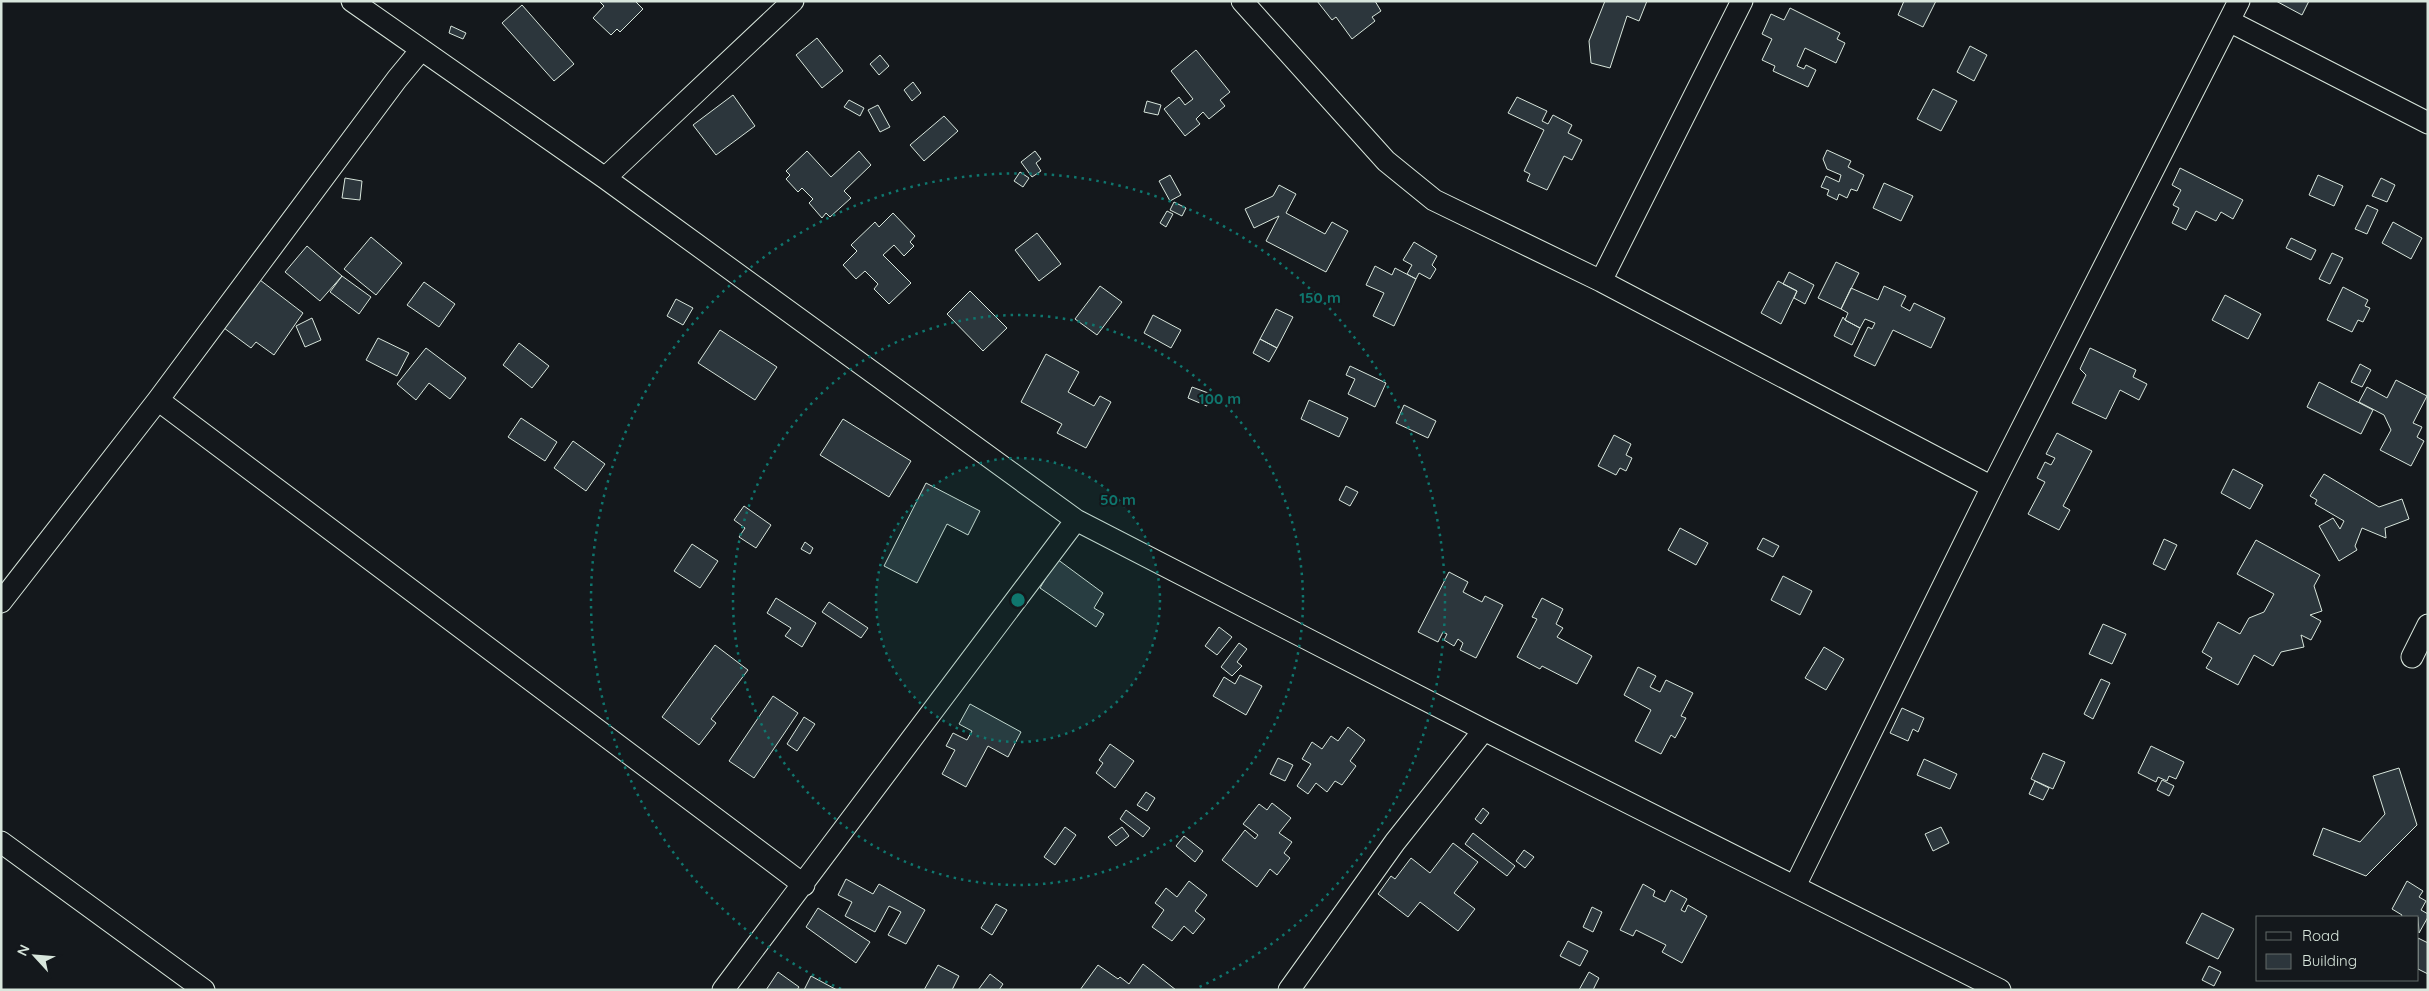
<svg xmlns="http://www.w3.org/2000/svg" width="2429" height="991" font-family="Quicksand,sans-serif">
<style>
.building{fill:#2c363c;stroke:#d8e6dc}
.lines{fill:none;stroke-linecap:round;stroke-linejoin:round}
.minor-casing{stroke:#d8e6dc;stroke-width:23}
.minor{stroke:#14181c;stroke-width:21}
.ring{fill:none;stroke:#0f766e;stroke-width:2.5;stroke-dasharray:2.5 5}
.centre{fill:#0f766e;stroke:#14181c;stroke-width:2.5}
.ring-label{font-size:15px;text-anchor:middle;font-weight:bold;fill:#0f766e;stroke:#14181c;stroke-width:4;stroke-linejoin:round;paint-order:stroke}
</style>
<rect width="100%" height="100%" fill="#14181c"/>
<path class="building" d="M599 1H635L643 9 620 32 617 29 611 35 593 18 604 6Z
M1317 1H1375L1381 11 1372 17 1375 21 1352 39 1336 17 1332 20Z
M1605 1H1647L1639 21 1627 16 1610 68 1591 63 1589 41Z
M1904 1H1936L1923 27 1898 15Z
M2276 1H2309L2302 15Z
M522 5 574 64 554 81 502 23Z
M1790 8 1840 33 1837 39 1845 43 1836 63 1805 48 1797 66 1804 69 1806 65 1816 70 1808 87 1773 71 1775 66 1762 60 1772 39 1762 34 1771 14 1784 20Z
M451 26 466 33 463 39 449 33Z
M817 38 843 71 822 88 796 55Z
M1970 46 1987 55 1974 81 1957 72Z
M1196 50 1230 92 1220 100 1225 106 1209 119 1203 112 1196 119 1200 124 1185 136 1164 109 1179 97 1185 105 1193 99 1171 71Z
M880 55 889 66 879 75 870 64Z
M913 82 921 93 912 101 904 90Z
M1933 89 1957 101 1941 131 1917 119Z
M733 95 755 126 716 155 693 125Z
M1517 97 1547 111 1542 121 1548 124 1553 115 1572 125 1568 133 1582 140 1572 160 1564 156 1547 190 1527 181 1530 174 1524 171 1544 130 1508 113Z
M849 100 864 108 860 116 844 107Z
M1147 101 1161 105 1158 115 1144 112Z
M878 105 890 127 880 132 868 110Z
M944 116 958 131 924 161 910 145Z
M1827 150 1851 161 1848 167 1864 175 1857 191 1851 189 1847 198 1839 194 1837 200 1827 195 1829 190 1821 187 1826 176 1839 182 1841 175 1827 169 1823 159Z
M807 151 831 177 859 151 871 165 844 191 851 198 830 217 826 213 822 218 809 203 813 199 802 188 798 192 786 179 790 175 786 171Z
M1035 151 1041 159 1036 163 1041 171 1032 177 1021 162Z
M2180 168 2243 200 2233 219 2221 212 2216 221 2196 211 2186 230 2172 223 2179 208 2173 205 2181 190 2172 185Z
M1020 172 1029 178 1023 187 1014 181Z
M1170 175 1181 195 1170 201 1159 181Z
M2318 175 2343 186 2334 206 2309 195Z
M345 178 362 181 360 200 342 198Z
M2381 178 2395 185 2387 202 2372 196Z
M1884 183 1913 196 1901 221 1873 208Z
M1279 185 1296 194 1286 213 1325 234 1332 222 1348 231 1326 272 1266 241 1279 216 1254 228 1245 209 1273 196Z
M1174 202 1186 208 1182 216 1170 210Z
M2367 205 2378 210 2367 234 2355 229Z
M1167 211 1173 214 1166 227 1160 223Z
M893 213 915 236 910 242 914 246 904 256 894 245 883 255 911 283 889 304 874 289 878 284 865 271 856 279 843 265 857 251 851 245 875 222 879 227Z
M2393 222 2422 238 2411 259 2382 243Z
M1037 233 1061 264 1039 281 1015 250Z
M371 237 402 263 376 295 344 269Z
M2291 238 2316 250 2311 260 2286 248Z
M1414 242 1437 256 1432 265 1436 269 1430 279 1419 273 1416 279 1407 274 1412 265 1403 260Z
M307 246 342 276 320 301 285 272Z
M2332 253 2343 258 2330 284 2319 279Z
M1836 262 1859 273 1841 309 1818 298Z
M1375 266 1392 275 1395 268 1416 279 1394 326 1373 316 1384 293 1366 285Z
M1789 272 1814 285 1805 304 1794 298 1797 291 1783 284Z
M342 276 371 297 359 314 330 292Z
M260 280 303 313 274 355 256 342 251 348 224 328Z
M1778 281 1797 291 1781 324 1761 313Z
M424 282 455 304 439 327 407 305Z
M1100 286 1122 302 1097 335 1075 319Z
M1884 286 1906 296 1901 306 1910 311 1914 303 1945 318 1931 348 1893 330 1875 366 1854 356 1868 327 1872 329 1875 323 1865 319 1860 328 1845 320 1848 313 1841 309 1851 288 1878 300Z
M2343 287 2368 300 2365 306 2370 308 2363 322 2358 320 2352 332 2327 320Z
M970 291 1007 328 983 351 947 314Z
M2225 295 2261 314 2248 339 2212 320Z
M676 299 693 308 683 325 667 316Z
M1276 309 1293 317 1277 348 1260 339Z
M1153 315 1181 330 1171 348 1144 333Z
M1843 317 1845 320 1860 328 1852 345 1834 336Z
M312 318 321 340 305 347 296 326Z
M720 330 777 367 755 400 698 363Z
M378 338 409 353 397 376 366 360Z
M1260 339 1277 348 1269 362 1253 353Z
M519 343 549 366 532 388 503 365Z
M426 348 466 378 450 399 429 383 416 400 397 384Z
M2090 348 2136 370 2133 377 2147 384 2139 400 2120 390 2106 419 2072 403 2086 375 2080 369Z
M1046 354 1079 372 1068 392 1094 406 1100 396 1111 402 1086 448 1057 433 1062 424 1021 402Z
M2360 364 2371 370 2362 387 2351 382Z
M1350 366 1386 383 1375 407 1348 394 1355 379 1346 375Z
M2396 380 2427 396 2413 423 2422 427 2417 437 2424 441 2411 466 2380 450 2391 430 2384 415 2359 402 2367 387 2387 398Z
M2319 382 2373 410 2361 434 2307 407Z
M1192 387 1211 394 1207 406 1188 398Z
M1309 400 1348 418 1339 437 1301 419Z
M1404 405 1436 421 1428 438 1396 423Z
M521 418 557 442 545 461 508 437Z
M843 419 911 461 889 497 820 455Z
M2057 433 2092 451 2063 506 2070 510 2059 530 2028 514 2045 482 2037 478 2045 462 2051 465 2055 458 2046 454Z
M1614 435 1631 444 1626 455 1632 458 1626 471 1620 468 1616 475 1598 466Z
M573 441 605 464 586 491 554 468Z
M2233 469 2263 485 2250 509 2221 493Z
M2324 474 2379 507 2402 499 2409 519 2385 528 2386 538 2362 528 2355 546 2357 550 2339 561 2319 526 2333 518 2340 529 2344 521 2315 504 2317 500 2310 496Z
M926 483 980 511 968 535 947 524 917 583 884 566Z
M1346 486 1358 492 1350 506 1339 500Z
M744 506 771 525 756 548 739 537 745 528 734 520Z
M1680 528 1708 543 1696 565 1668 550Z
M1763 538 1779 546 1773 557 1757 549Z
M2164 539 2177 545 2165 570 2153 564Z
M2256 540 2320 575 2314 586 2322 611 2310 615 2321 621 2311 640 2301 635 2304 647 2281 652 2273 666 2254 655 2238 685 2206 668 2212 658 2202 652 2218 622 2240 634 2249 618 2264 612 2274 594 2237 574Z
M805 542 813 548 810 554 801 549Z
M692 544 718 561 700 588 674 571Z
M1057 559 1103 593 1094 608 1104 614 1096 627 1040 588Z
M1449 572 1468 582 1463 592 1482 602 1485 596 1503 605 1476 658 1460 650 1463 643 1458 639 1454 646 1444 640 1447 634 1443 632 1438 642 1418 632Z
M1783 576 1812 591 1800 615 1771 600Z
M776 598 816 623 802 647 785 636 791 628 767 613Z
M1542 598 1563 609 1556 624 1563 628 1557 637 1592 656 1577 684 1542 666 1540 669 1517 657 1537 619 1532 617Z
M829 602 868 628 861 638 822 612Z
M2103 624 2126 634 2112 664 2089 654Z
M1219 627 1232 637 1217 655 1205 646Z
M1239 643 1247 649 1237 662 1242 666 1232 676 1221 667Z
M715 645 748 670 711 719 716 723 699 745 662 717Z
M1824 647 1844 659 1826 690 1805 678Z
M1638 667 1656 676 1650 687 1660 692 1666 680 1693 693 1681 716 1686 718 1675 738 1671 735 1661 754 1635 741 1651 710 1624 695Z
M1240 675 1262 686 1246 715 1213 696 1224 677 1235 684Z
M2101 679 2110 683 2093 719 2084 714Z
M773 696 798 713 754 778 729 761Z
M970 704 1021 732 1008 757 988 746 966 787 942 774 955 750 946 746 953 733 967 740 972 731 959 724Z
M1902 708 1924 718 1918 732 1913 729 1908 741 1890 733Z
M804 717 815 724 797 751 787 744Z
M1348 727 1365 740 1350 761 1356 766 1342 785 1335 781 1327 792 1316 783 1308 794 1297 786 1311 764 1302 759 1312 742 1322 749 1331 736 1338 741Z
M1110 744 1134 761 1115 788 1096 773 1103 763 1099 760Z
M2151 746 2184 762 2176 779 2169 776 2167 781 2158 777 2156 782 2138 773Z
M2043 753 2065 762 2053 789 2031 779Z
M1278 758 1293 765 1285 781 1270 774Z
M1924 759 1957 774 1950 789 1917 775Z
M2399 768 2417 825 2366 876 2313 855 2323 828 2360 842 2385 814 2373 776Z
M2162 780 2174 786 2169 796 2157 790Z
M2035 781 2049 788 2043 800 2029 794Z
M1146 792 1155 798 1147 811 1137 805Z
M1272 803 1291 818 1279 833 1292 842 1284 853 1290 858 1277 875 1270 869 1257 887 1222 860 1245 830 1255 839 1258 835 1243 824 1259 804 1267 810Z
M1483 808 1489 813 1481 824 1475 819Z
M1126 810 1150 828 1143 837 1120 819Z
M1065 827 1076 835 1055 865 1044 857Z
M1122 827 1129 836 1116 846 1108 837Z
M1941 827 1949 843 1933 851 1925 834Z
M1473 833 1515 866 1507 876 1465 844Z
M1184 836 1203 851 1195 862 1176 846Z
M1453 843 1478 862 1454 893 1475 909 1458 931 1420 902 1408 917 1378 894 1391 876 1395 879 1411 858 1430 873Z
M1524 850 1534 857 1525 868 1516 861Z
M846 879 873 894 879 884 925 910 906 944 888 935 901 912 889 906 875 932 845 916 852 902 838 895Z
M1189 881 1207 895 1195 911 1205 919 1193 934 1184 926 1172 941 1152 927 1164 910 1155 903 1166 888 1177 897Z
M2407 881 2423 891 2419 897 2426 901 2421 910 2428 914V917L2419 933 2418 917H2401L2402 915 2392 909Z
M1643 884 1655 891 1653 896 1665 902 1671 890 1687 899 1681 910 1685 912 1688 905 1707 916 1682 963 1662 952 1666 945 1636 930 1633 936 1620 930Z
M996 904 1007 910 992 935 981 928Z
M1592 907 1602 912 1593 932 1583 927Z
M818 908 870 942 856 963 806 927Z
M2202 913 2234 929 2218 959 2186 943Z
M2418 938 2428 943V974L2418 969Z
M1568 941 1588 951 1580 966 1560 956Z
M1143 964 1176 990H1080L1098 965 1118 979 1120 977 1129 984Z
M938 965 959 976 952 990H924Z
M2209 966 2221 972 2214 986 2202 980Z
M778 972 799 987 797 990H766Z
M1589 972 1599 978 1593 990H1579Z
M990 974 1003 984 999 990H978Z
M811 976 837 990H804Z"/>
<g class="lines">
<g class="minor-casing">
<path id="minor" d="M352 1 605 178 1076 520 1484 730 2000 990
M1242 1 1386 161 1434 200 1601 281 1992 487
M2229 21 2428 123
M605 178 793 1
M1601 281 1742 1
M158 400 804 885
M1 602 158 400 397 79 421 50
M2412 657 2428 625
M1 842 204 990
M1795 886 1992 487 2239 1
M723 990 1076 520
M1289 990 1395 842 1484 730"/>
</g>
<use href="#minor" class="minor"/>
</g>
<circle cx="1018" cy="600" r="142" fill="#0f766e" fill-opacity=".12"/>
<g class="ring">
<circle cx="1018" cy="600" r="142"/>
<circle cx="1018" cy="600" r="285"/>
<path d="M841 989A427 427 0 1 1 1195 989"/>
</g>
<circle cx="1018" cy="600" r="8" class="centre"/>
<g class="ring-label">
<text x="1320" y="303">150 m</text>
<text x="1220" y="404">100 m</text>
<text x="1118" y="505">50 m</text>
</g>
<rect width="2429" height="991" fill="none" stroke="#d8e6dc" stroke-width="5"/>
<rect x="2256" y="916" width="162" height="65" fill="#14181c" stroke="#626a69"/>
<rect x="2266" y="932" width="25" height="8" fill="#14181c" stroke="#626a69"/>
<text x="2302" y="941" font-size="15" fill="#d8e6dc">Road</text>
<rect x="2266" y="954" width="25" height="15" fill="#2c363c" stroke="#626a69"/>
<text x="2302" y="966" font-size="15" fill="#d8e6dc">Building</text>
<g transform="translate(35 956) rotate(296)" stroke="#14181c" stroke-width="4" paint-order="stroke">
<path d="M0-4L9 19L0 12L-9 19Z" fill="#d8e6dc"/>
<text y="-8" font-size="14" font-weight="bold" text-anchor="middle" fill="#d8e6dc">N</text>
</g>
</svg>
